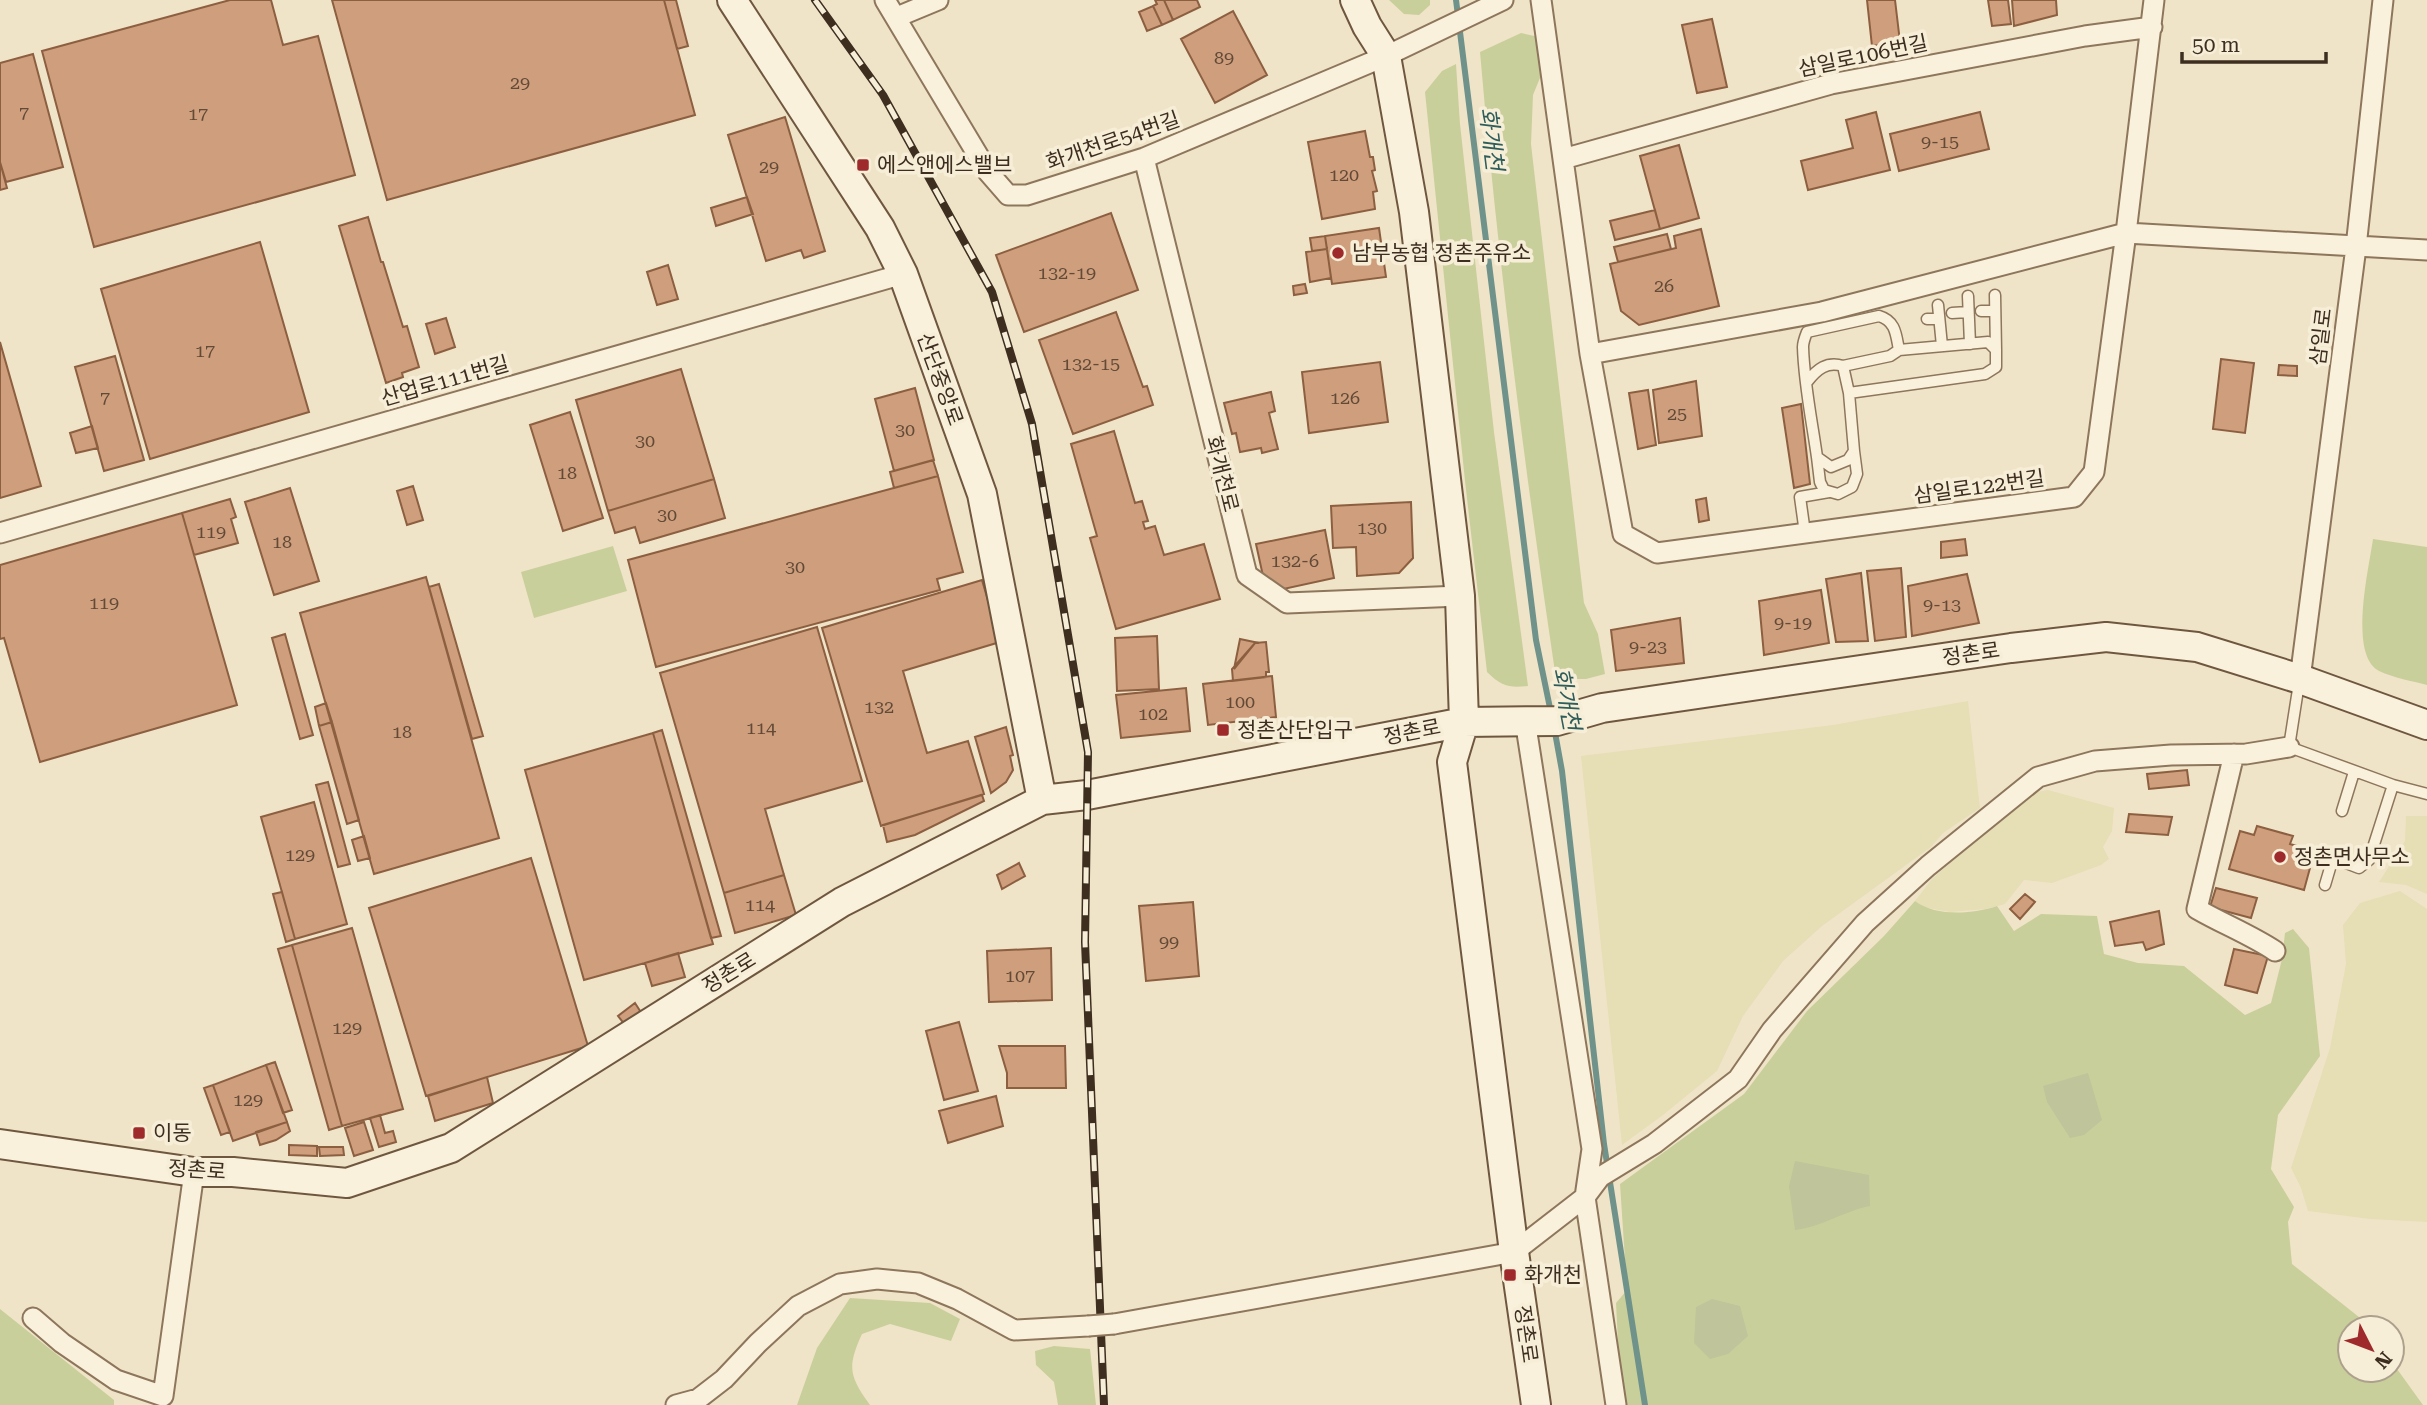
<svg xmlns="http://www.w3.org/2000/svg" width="2427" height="1405" font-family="'Roboto Serif','Noto Sans KR',serif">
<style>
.farmland{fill:#e6deb5}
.green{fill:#c9cf9b}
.cemetery{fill:#bfc49a}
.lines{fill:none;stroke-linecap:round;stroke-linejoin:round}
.stream{stroke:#6f938a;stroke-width:6}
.building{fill:#cf9f7d;stroke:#8d5f41;stroke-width:2}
.lane-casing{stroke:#8d765c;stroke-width:13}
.street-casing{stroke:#8d765c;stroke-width:23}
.secondary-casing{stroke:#6f573f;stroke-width:32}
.lane{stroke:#faf1dc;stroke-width:10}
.street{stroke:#faf1dc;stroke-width:19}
.secondary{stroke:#faf1dc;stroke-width:28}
.rail-casing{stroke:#3d2e20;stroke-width:8}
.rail{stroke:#f7eed8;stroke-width:5;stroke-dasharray:16;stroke-linecap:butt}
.street-bridge-casing{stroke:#8d765c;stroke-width:23;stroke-linecap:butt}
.street-bridge{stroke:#faf1dc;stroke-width:19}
.poi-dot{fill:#9e2a2b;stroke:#f7eed8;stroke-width:2.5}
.labels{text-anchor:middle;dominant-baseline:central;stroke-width:7;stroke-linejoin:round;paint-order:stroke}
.number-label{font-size:18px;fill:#624a37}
.street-label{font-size:21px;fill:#3d2e20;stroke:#f7eed8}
.poi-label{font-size:21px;fill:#3d2e20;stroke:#f7eed8;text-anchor:start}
.water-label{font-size:23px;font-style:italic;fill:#2f5d5a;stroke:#f7eed8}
</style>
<rect width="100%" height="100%" fill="#f0e4c8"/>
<path class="farmland" d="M1968 701 1980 808 1943 833 1931 847 1822 926 1783 961 1743 1016 1717 1071 1663 1115 1622 1145 1581 756 1833 725Z
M2048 790 2114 808 2112 831 2103 847 2109 859 2101 865 2052 883 2024 880 2005 904 1986 909 1950 912 1923 907 1915 901 1932 879 2030 793Z
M2406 816H2427V894L2406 885 2379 882 2405 841Z
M2400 891 2427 909V1222L2370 1219 2308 1211 2301 1188 2291 1168 2330 1048 2346 964 2343 925 2360 903Z"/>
<path class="green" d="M1389 0H1430V5L1419 15 1404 14Z
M1521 33 1539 37 1542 73 1533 95 1531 144 1584 603 1598 634 1605 674 1586 679H1556C1525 470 1498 262 1480 52Z
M1456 64 1460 124 1494 432 1528 686C1509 688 1501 686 1487 672L1465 481 1425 92 1442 71Z
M2373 539 2427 547V685C2412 681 2394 678 2379 671 2348 655 2369 568 2373 539Z
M613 546 627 591 534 618 521 572Z
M1915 901C1936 917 1973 914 1997 906L2014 931 2041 914 2097 916 2104 954 2138 963 2184 966 2245 1015 2271 1003 2282 959 2285 933 2293 929 2309 948 2320 1056 2278 1115 2271 1169 2294 1207 2288 1222 2292 1264 2359 1317 2367 1328H2350V1370H2392V1362L2423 1405H1621L1616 1303 1627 1290 1620 1184 1744 1094 1807 1011 1884 936Z
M850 1298 930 1303 960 1319 951 1341 890 1324 862 1334C847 1367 849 1376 870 1405H797L817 1348Z
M0 1309 114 1400V1405H0Z
M1054 1346 1090 1349 1096 1405H1058L1054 1382 1036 1365 1035 1351Z"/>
<path class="cemetery" d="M2088 1073 2102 1120 2084 1135 2070 1138 2047 1102 2043 1086Z
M1795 1161 1869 1175 1870 1206C1844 1211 1822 1227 1795 1230L1789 1186Z
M1712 1299 1740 1306 1748 1336 1728 1354 1710 1359 1694 1343 1696 1307Z"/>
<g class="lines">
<path class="stream" d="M1456 0 1536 640 1551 713
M1554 727 1562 771 1604 1144 1645 1405"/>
</g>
<path class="building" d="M230 0H271L283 45 318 36 355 175 94 247 42 51Z
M332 0H664L695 115 387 200Z
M664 0H676L688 46 677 49Z
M1155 0H1164L1173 20 1162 25 1153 6 1157 4Z
M1164 0H1197L1200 7 1173 20Z
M1867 0H1895L1900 42 1872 46Z
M1988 0H2008L2011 24 1992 26Z
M2012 0H2056L2057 15 2014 26Z
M1153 6 1162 25 1147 31 1139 12Z
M1233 11 1267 75 1215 103 1181 39Z
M1712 19 1727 87 1697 93 1682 25Z
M33 54 63 167 6 182 0 162V63Z
M1876 112 1890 170 1808 190 1801 161 1853 148 1846 120Z
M1980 112 1989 149 1899 171 1890 134Z
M785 117 825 251 804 258 801 250 766 261 728 135Z
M1365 131 1370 157H1373L1375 170 1372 171 1377 191 1373 192 1375 209 1322 219 1308 142Z
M1679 145 1699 218 1660 229 1640 156Z
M0 162 7 188 0 190Z
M747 197 753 214 716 226 711 208Z
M1655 210 1660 229 1615 240 1610 221Z
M1111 213 1138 290 1024 332 996 255Z
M368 217 381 262H383L403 327 407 326 419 367 402 373 403 377 386 383 339 226Z
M1379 228 1386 277 1332 284 1325 236Z
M1701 229 1719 306 1639 325 1621 311 1610 264 1676 248 1674 236Z
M1667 234 1671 249 1618 262 1614 247Z
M1325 236 1327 249 1312 251 1310 238Z
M260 242 309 412 150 459 101 289Z
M1327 249 1331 278 1310 282 1306 252Z
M668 265 678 299 657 305 647 272Z
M1305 284 1307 293 1294 295 1293 286Z
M1116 312 1143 387 1147 386 1153 405 1073 434 1039 340Z
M446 318 455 347 435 354 426 324Z
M0 342 41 486 0 498Z
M115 356 144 460 104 471 75 367Z
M2221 359 2254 363 2245 433 2213 429Z
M1380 362 1388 422 1309 433 1302 372Z
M2279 365 2297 366V376L2278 375Z
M681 369 714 479 608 511 576 400Z
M1696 381 1702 436 1659 443 1653 390Z
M915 388 934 460 894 471 875 399Z
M1648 390 1656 445 1638 449 1629 393Z
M1271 392 1275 411 1269 413 1278 449 1262 453 1261 448 1240 452 1236 433 1232 434 1224 403Z
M1801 404 1810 484 1794 488 1782 408Z
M570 412 603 518 563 531 530 425Z
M92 426 98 448 76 453 70 433Z
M1114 431 1135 503 1142 501 1148 521 1143 522 1145 529 1155 526 1164 555 1204 544 1220 599 1116 629 1090 538 1097 536 1071 444Z
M933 460 938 476 894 488 890 472Z
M938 476 963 572 937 579 940 590 656 667 628 560Z
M714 479 725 518 640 543 635 527 615 533 608 511Z
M413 486 423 520 407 525 397 491Z
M290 488 319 581 274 595 245 502Z
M1706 498 1709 520 1699 522 1696 500Z
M230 499 236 517 231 519 238 543 194 555 182 513Z
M1411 502 1413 558 1399 573 1357 576 1356 547 1333 548 1331 506Z
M182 513 237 705 40 762 4 638 0 639V565Z
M1325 530 1334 578 1279 590 1263 576 1256 544Z
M1965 539 1967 555 1941 558V542Z
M1901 568 1906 637 1875 641 1867 571Z
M1861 573 1868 641 1836 642 1826 579Z
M1967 574 1979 623 1912 636 1908 586Z
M426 577 499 838 374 874 300 613Z
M982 580 1000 642 903 671 927 753 968 741 984 794 881 826 822 628Z
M439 584 483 736 472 739 429 587Z
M1821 590 1829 643 1764 655 1759 601Z
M1680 618 1684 663 1616 671 1611 630Z
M817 627 862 781 765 809 784 875 724 893 660 673Z
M285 634 313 735 300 739 272 638Z
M1157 636 1159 689 1117 691 1115 638Z
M1240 639 1259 643H1255L1234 669Z
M1266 642 1269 672H1266V677L1233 681 1232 669 1255 643Z
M1272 676 1276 717 1208 725 1203 684Z
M1186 688 1190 731 1121 738 1116 695Z
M326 703 332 722 319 726 315 707Z
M332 722 359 820 347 824 319 726Z
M1006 727 1013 755 1010 756 1013 770 1006 782 991 793 975 737Z
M662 730 721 936 711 938 653 733Z
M653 733 713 944 584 980 525 770Z
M2187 770 2189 785 2149 789 2147 774Z
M328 782 350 864 338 867 316 785Z
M982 795 984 801 915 835 887 842 883 825Z
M314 802 347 924 295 939 261 817Z
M2129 814 2172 817 2168 835 2126 832Z
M2257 826 2293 836 2290 844 2307 849 2303 866 2310 868 2304 890 2229 869 2240 831 2254 835Z
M364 836 370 858 358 861 352 840Z
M531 858 588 1046 426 1096 369 908Z
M1019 863 1025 876 1002 889 997 875Z
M784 875 796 915 735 933 724 893Z
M2216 888 2257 898 2251 918 2210 907Z
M282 892 295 939 286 942 273 894Z
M2025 894 2035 902 2020 919 2010 909Z
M1193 902 1199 976 1146 981 1139 906Z
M2159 911 2164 944 2146 950 2143 942 2115 946 2110 922Z
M352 928 403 1109 342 1126 292 945Z
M292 945 342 1126 329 1130 278 949Z
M1051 948 1052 1000 989 1002 987 951Z
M2234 949 2268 956 2257 993 2225 985Z
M678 953 685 977 652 986 645 963Z
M635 1003 642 1014 626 1026 618 1016Z
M959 1022 978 1091 944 1100 926 1031Z
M999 1046H1065L1066 1088H1007V1073Z
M275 1062 292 1110 283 1113 266 1065Z
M266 1065 287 1122 233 1141 213 1085Z
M487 1077 493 1103 435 1121 428 1096Z
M213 1085 230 1132 221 1135 204 1088Z
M996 1096 1003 1126 948 1143 939 1111Z
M380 1115 385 1133 393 1131 396 1142 379 1147 370 1118Z
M287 1122 290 1131 276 1140 260 1145 256 1132Z
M364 1122 373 1150 354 1156 345 1128Z
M289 1145 317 1146V1156L289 1155Z
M319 1147H343L344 1155 320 1156Z"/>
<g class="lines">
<g class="lane-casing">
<path id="lane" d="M1995 295 1996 350
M1968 296 1970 344
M1938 305 1942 346
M1981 311H1995
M1952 313 1968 312
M1927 319H1939
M1807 382C1817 369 1827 361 1843 366L1849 393 1854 451 1848 460 1831 467 1817 457C1812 421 1804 384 1803 347 1803 342 1805 337 1807 332L1879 316C1896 321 1896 335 1899 350L1890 356 1843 366
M1849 393 1985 374 1996 367V350L1988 342 1899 350
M1817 457 1820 482 1824 490 1838 494 1852 487 1857 474 1854 451
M1805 533 1800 497 1829 492
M2299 683 2289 747 2393 785 2427 794
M2342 811 2354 772
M2325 885 2333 858 2359 868 2369 860 2393 785"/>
</g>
<g class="street-casing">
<path id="street" d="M885 0 988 172 1008 195H1027L1144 158 1386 56 1503 0
M1541 0 1590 354 1623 534 1657 553 2074 497 2094 472 2126 233 2154 0
M897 17 938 0
M1144 158 1247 575 1287 603 1460 596
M1563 159 1831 84 2085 36 2152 27
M1590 354 1822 312 2126 233 2427 250
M0 533 903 274
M2300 679 2356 247 2383 0
M1525 720 1592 1149 1585 1197 1616 1405
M2234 754 2197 909C2223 924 2251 935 2275 951
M33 1318 62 1343 116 1380 163 1396 194 1172
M1114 1324 1514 1252 1585 1197 1600 1177 1654 1144 1738 1079 1772 1030 1865 923 1928 866 2038 777 2095 761 2171 755 2246 754 2289 747
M676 1405 698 1399 724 1379 758 1343 798 1306 840 1284 877 1279 918 1283 957 1299 1014 1330 1088 1326"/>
</g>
<g class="secondary-casing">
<path id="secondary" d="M732 0 880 228 903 274 982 494 1042 800
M1355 0 1367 26 1386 56 1414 212 1460 596 1464 722 1452 762 1514 1252 1536 1405
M0 1144 194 1172H233L347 1183 451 1148 842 902 1042 800 1087 795 1464 722 1557 721 1602 708 2011 648 2106 637 2197 647 2300 679 2427 725"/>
</g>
<use href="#lane" class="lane"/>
<use href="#street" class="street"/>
<use href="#secondary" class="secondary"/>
<g class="rail-casing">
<path id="rail" d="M815 0 883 95 992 292 1032 424 1088 752 1085 942 1104 1405"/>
</g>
<use href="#rail" class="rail"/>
<g class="street-bridge-casing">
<path id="street-bridge" d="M1088 1326 1114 1324"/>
</g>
<use href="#street-bridge" class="street-bridge"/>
</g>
<g class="poi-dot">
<rect x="856" y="158" width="14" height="14" rx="3.5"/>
<circle cx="1338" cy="253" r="7"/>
<rect x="1216" y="723" width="14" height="14" rx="3.5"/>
<circle cx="2280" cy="857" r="7"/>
<rect x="132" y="1126" width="14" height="14" rx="3.5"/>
<rect x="1503" y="1268" width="14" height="14" rx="3.5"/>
</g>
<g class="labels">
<g class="number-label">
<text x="1224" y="57">89</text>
<text x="520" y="82">29</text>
<text x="24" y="112">7</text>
<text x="198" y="113">17</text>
<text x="1940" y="141">9-15</text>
<text x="769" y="166">29</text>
<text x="1344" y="174">120</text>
<text x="1067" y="272">132-19</text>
<text x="1664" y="285">26</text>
<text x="205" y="350">17</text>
<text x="1091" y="363">132-15</text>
<text x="105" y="397">7</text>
<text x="1345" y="397">126</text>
<text x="1677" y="413">25</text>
<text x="905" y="429">30</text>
<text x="645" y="440">30</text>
<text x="567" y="472">18</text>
<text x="667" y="514">30</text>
<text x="1372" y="527">130</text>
<text x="211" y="531">119</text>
<text x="282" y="541">18</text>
<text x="1295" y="560">132-6</text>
<text x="795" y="566">30</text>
<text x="104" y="602">119</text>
<text x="1942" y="604">9-13</text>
<text x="1793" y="622">9-19</text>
<text x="1648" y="646">9-23</text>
<text x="1240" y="701">100</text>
<text x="879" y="706">132</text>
<text x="1153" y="713">102</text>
<text x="761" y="727">114</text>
<text x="402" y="731">18</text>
<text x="300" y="854">129</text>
<text x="760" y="904">114</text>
<text x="1169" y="941">99</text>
<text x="1020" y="975">107</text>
<text x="347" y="1027">129</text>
<text x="248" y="1099">129</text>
</g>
<g class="street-label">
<text transform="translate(1863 56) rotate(-12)">삼일로106번길</text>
<text transform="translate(1113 141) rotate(-19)">화개천로54번길</text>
<text transform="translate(2321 337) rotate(-83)">삼일로</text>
<text transform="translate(940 379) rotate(70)">산단중앙로</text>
<text transform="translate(445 381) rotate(-16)">산업로111번길</text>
<text transform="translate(1222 474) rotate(76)">화개천로</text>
<text transform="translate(1979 487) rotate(-8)">삼일로122번길</text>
<text transform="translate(1971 654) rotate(-8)">정촌로</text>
<text transform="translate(1412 732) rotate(-11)">정촌로</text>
<text transform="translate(729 973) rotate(-32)">정촌로</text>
<text transform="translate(197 1170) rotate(4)">정촌로</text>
<text transform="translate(1526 1334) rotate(82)">정촌로</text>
</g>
<g class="poi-label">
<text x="877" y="165">에스앤에스밸브</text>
<text x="1352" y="253">남부농협 정촌주유소</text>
<text x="1237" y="730">정촌산단입구</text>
<text x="2294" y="857">정촌면사무소</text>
<text x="153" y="1133">이동</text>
<text x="1524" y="1275">화개천</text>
</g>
<g class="water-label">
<text transform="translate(1491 139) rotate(83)">화개천</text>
<text transform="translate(1566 699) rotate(79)">화개천</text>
</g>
</g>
<g transform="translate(2371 1349) rotate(132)"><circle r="33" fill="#f7eed8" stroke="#ada18e" stroke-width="2"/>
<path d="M0-5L12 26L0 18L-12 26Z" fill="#9e2a2b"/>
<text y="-10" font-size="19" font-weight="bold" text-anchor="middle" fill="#3d2e20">N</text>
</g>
<path d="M2182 52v10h144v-10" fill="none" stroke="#3d2e20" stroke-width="3.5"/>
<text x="2192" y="52" font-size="21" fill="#3d2e20" stroke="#f7eed8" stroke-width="5" paint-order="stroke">50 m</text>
</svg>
